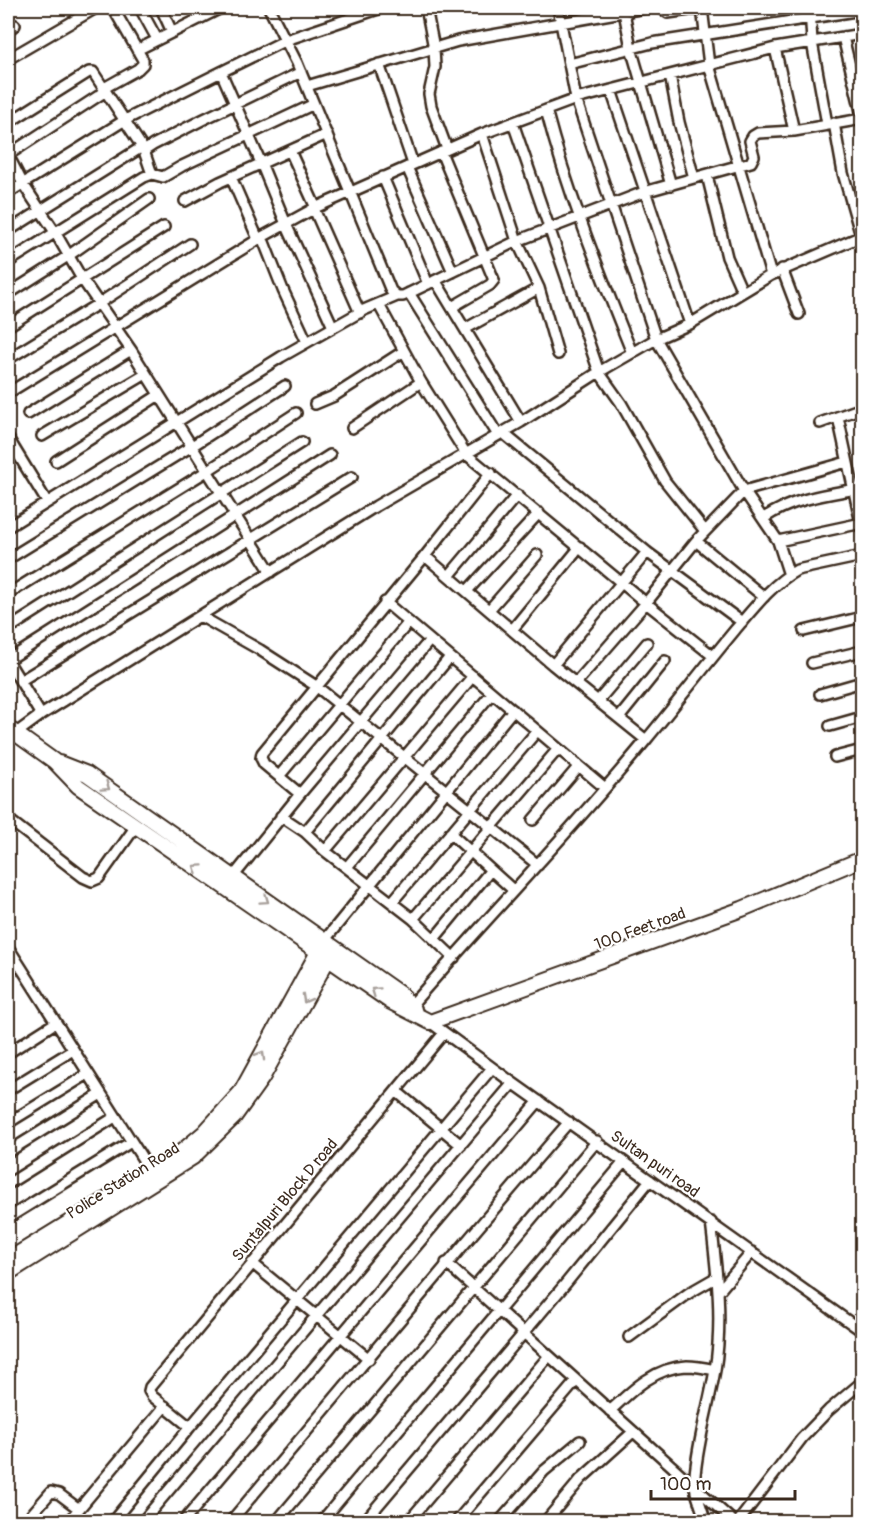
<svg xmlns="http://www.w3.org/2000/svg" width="870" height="1529" font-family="Pangolin,sans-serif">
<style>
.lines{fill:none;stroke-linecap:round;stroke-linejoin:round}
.street-casing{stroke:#3b2a1e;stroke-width:14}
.secondary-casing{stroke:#3b2a1e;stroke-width:18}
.street{stroke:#fff;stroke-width:9}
.secondary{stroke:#fff;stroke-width:14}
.oneway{stroke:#a79f9a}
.labels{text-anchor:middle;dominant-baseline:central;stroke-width:4.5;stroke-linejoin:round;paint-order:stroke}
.street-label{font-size:16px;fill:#3b2a1e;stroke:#fff}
</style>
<rect width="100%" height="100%" fill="#fff"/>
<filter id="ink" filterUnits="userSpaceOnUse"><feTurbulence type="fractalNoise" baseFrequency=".0167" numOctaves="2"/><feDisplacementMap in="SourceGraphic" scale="12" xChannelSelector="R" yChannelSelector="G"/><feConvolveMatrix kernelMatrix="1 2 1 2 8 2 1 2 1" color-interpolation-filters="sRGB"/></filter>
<g filter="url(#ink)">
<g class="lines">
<g class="street-casing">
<path id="street" d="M140 8 157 39
M161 8 172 32
M269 8 297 63 391 291 397 296
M426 8 434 48 435 67 429 94 431 106 447 149
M558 8 576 99 656 339 744 491 778 541 789 575
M661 8 668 13 704 8
M702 8 709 65 771 275
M810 8 812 42 827 124
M624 12 631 48 671 185
M8 30 15 25
M843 37 862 115
M775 48 794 131
M137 50 221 8
M8 59 96 8
M379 64 413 164
M569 64 652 43 862 10
M221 72 261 163 286 224 333 327
M670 75 679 122 694 178
M307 86 458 41 645 8
M104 88 138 69 143 64V60L113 8
M611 90 690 324
M106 91 8 155 23 184 55 232 82 279 131 350 271 572
M546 110C568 194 600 273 632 353
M8 123 89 72H93L142 147
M513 123 599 372 621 403 665 481 705 531
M834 123 843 173 861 236
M482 134 517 241 539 288 558 354
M144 151 152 174
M290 151 316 208
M441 152 494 280 490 285 452 307
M407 167 453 272
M707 175 727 257 742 291
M231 177 258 239
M383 177 428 284
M8 193 125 120 221 72 286 40 381 8
M185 201 220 182 327 134
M314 209 360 313
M8 231 142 147 144 151 153 145 202 120 301 72
M262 237 283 290 307 342
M8 262 144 177 152 174 163 177 182 166 314 104
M782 269 799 314
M434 281 517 241 644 192 751 162 754 156 750 141 753 136 758 133 794 131 862 119
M409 293 498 435
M8 294 68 256 149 199
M379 305 421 382 466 454 646 603 713 656
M8 326 164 227
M465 329 539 288
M8 359 98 304 190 244
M8 393 262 237 317 207 482 134 576 99 775 48 862 34
M315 404 334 396 404 351
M28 414 131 350
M838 417 862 528
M820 423 862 408
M352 428 421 382
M503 433 647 552 742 622
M42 436 146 374
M8 438 47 502
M56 461 159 395
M764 518C793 498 829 494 862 488
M8 527 281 357 364 310 397 296H403L432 282 437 283 521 422
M696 541 764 597
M778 541 862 523
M425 556 553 665 646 740
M8 559 192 446 285 386
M449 576 517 495
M467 591 539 513
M8 594 207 471 296 413
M385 602 605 788
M489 610 537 555
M200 616 260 650 316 686 538 865
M8 629 302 442
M512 630 580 547
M804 631 862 617
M8 660 330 455
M8 661 41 715
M812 663 862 651
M553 665 647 552
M20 681 352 477
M576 683 646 603 696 541 744 491 847 462
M820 694 862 682
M598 701 647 643
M619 718 665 661
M830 726 862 717
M15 734 41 715 376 506 521 422 599 372 656 339 690 324 771 275 862 236
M835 757 862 750
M280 775 409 622
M300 794 264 764 261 758 262 753 425 556 491 473
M281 816 305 832 325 851 413 919 454 958
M8 819 83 877 92 881 99 878 136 826
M533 820 579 766
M305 832 450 657
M450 833 513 890
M325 851 473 676
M347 867 492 693
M233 877 300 794 430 640
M392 902 537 731
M413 919 558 749
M434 939 490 871
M324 941 513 710
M8 947 151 1172
M408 1009C486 918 570 833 646 740 676 704 705 666 735 630 753 609 772 584 797 570L862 556
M430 1022 513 1083 862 1331
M444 1033 150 1387 149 1391 152 1396 190 1427 492 1068
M8 1053 55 1023
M8 1090 73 1050
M396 1091 461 1145
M8 1123 88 1074
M8 1152 101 1094
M8 1184 115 1117
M8 1218 131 1142
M252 1263 369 1359
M446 1263 734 1522
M719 1291 752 1252
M629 1337 689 1293 717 1277
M610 1411C631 1391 655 1367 687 1366 696 1366 706 1368 715 1370
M25 1522 51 1492 59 1494 79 1509
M68 1522 165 1406
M112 1522 190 1427
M142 1522 513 1083
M183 1522 539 1101
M230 1522C343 1389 454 1254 569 1122
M276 1522 597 1141
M321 1522 624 1162
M364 1522 567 1282 650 1180
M408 1522 548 1357
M456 1522 576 1381
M499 1522 544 1471 580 1441
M545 1522 581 1479 633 1432
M706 1522 696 1492 695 1475C698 1440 709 1405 715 1370 723 1321 717 1272 711 1222
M738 1522 802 1438 829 1410 862 1382"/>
</g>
<g class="secondary-casing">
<path id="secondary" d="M8 728 54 761 78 786 391 1002 430 1022 742 909 862 859
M59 763 87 774 400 994 414 1009
M8 1260 174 1158 204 1133 241 1092 324 941
M8 1273 193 1157 234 1117 262 1078 334 948"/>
</g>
<use href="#street" class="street"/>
<use href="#secondary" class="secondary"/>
</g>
<defs><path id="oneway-chevron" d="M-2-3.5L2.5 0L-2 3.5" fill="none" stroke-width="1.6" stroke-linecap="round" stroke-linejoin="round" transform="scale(1.5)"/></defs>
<g class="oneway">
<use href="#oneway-chevron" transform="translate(106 787) rotate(35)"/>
<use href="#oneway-chevron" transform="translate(197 868) rotate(-145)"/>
<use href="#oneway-chevron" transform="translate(265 900) rotate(35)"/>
<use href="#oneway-chevron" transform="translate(375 991) rotate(-145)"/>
<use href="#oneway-chevron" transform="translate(306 999) rotate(119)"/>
<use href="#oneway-chevron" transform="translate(261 1055) rotate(-60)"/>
</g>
</g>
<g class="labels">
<g class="street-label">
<text transform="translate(640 929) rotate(-20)">100 Feet road</text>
<text transform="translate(655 1164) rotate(35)">Sultan puri road</text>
<text transform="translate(123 1181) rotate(-32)">Police Station Road</text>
<text transform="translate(285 1200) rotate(-50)">Suntalpuri Block D road</text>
</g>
</g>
<rect width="870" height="1529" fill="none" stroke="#fff" stroke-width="30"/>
<rect x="15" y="15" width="840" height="1499" fill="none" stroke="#3b2a1e" stroke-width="2" filter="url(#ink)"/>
<path d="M651 1490v9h144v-9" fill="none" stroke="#3b2a1e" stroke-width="3"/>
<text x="660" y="1490" font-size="18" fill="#3b2a1e" stroke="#ffffff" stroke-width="4.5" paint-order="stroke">100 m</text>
</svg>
